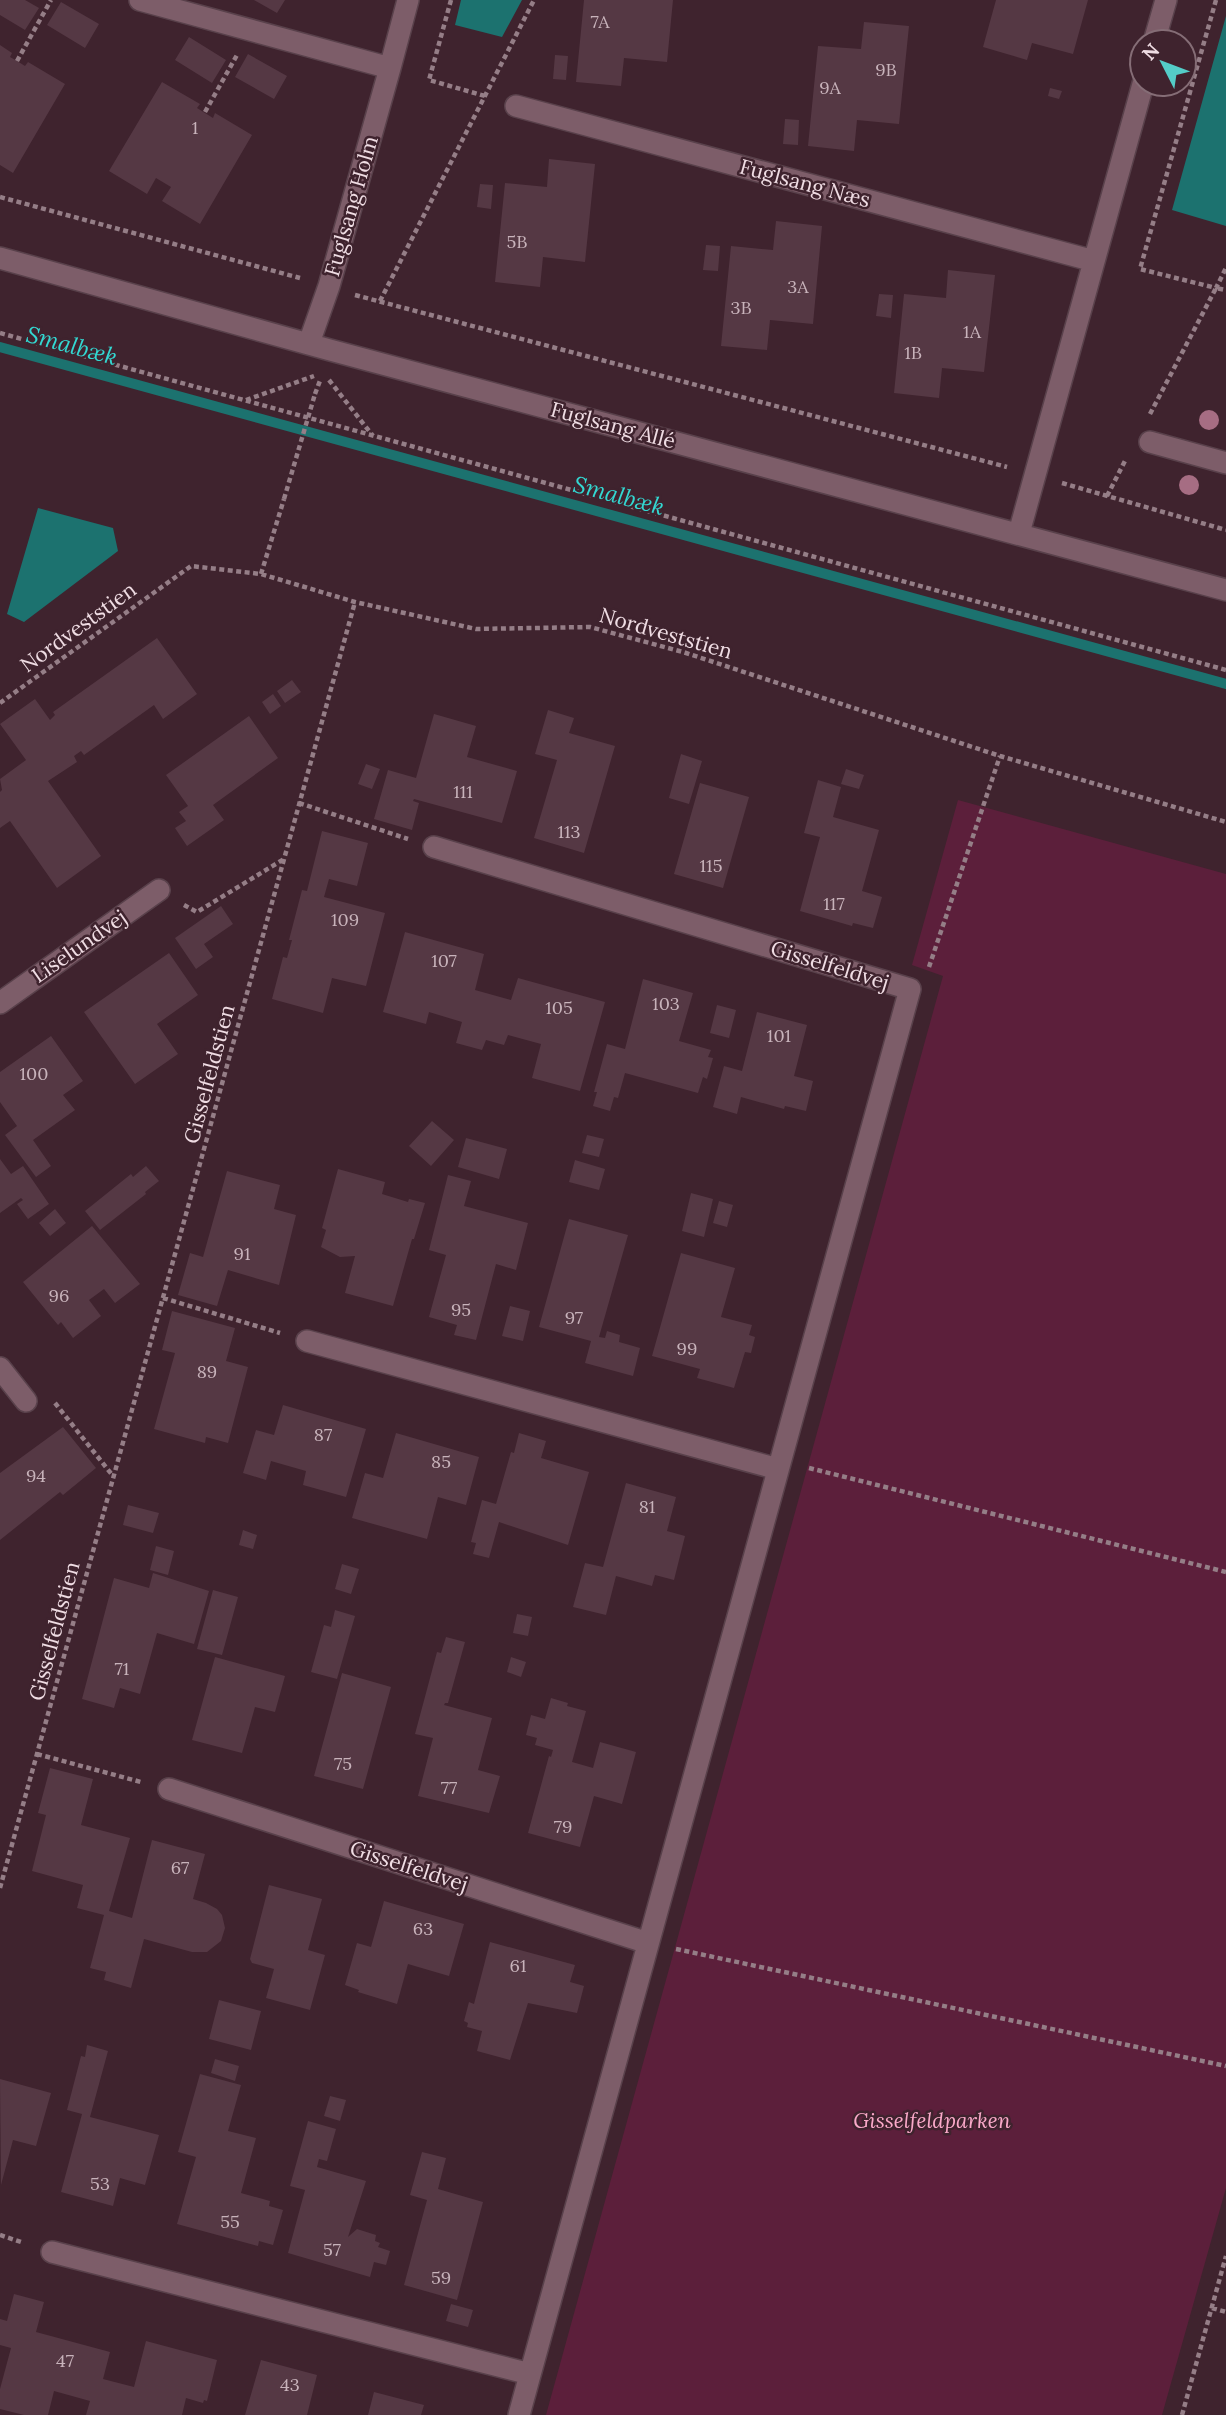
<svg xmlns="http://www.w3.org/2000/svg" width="1226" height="2415" font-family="Lora,serif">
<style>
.green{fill:#5c1f3b}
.water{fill:#1c726f}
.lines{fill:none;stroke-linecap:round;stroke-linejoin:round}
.stream{stroke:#1c726f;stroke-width:10}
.building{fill:#553844}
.minor-casing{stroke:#59414b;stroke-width:24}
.path{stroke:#957e87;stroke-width:4.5;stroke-dasharray:5 3.5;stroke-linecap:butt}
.minor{stroke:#7d5d69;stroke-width:21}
.path-bridge{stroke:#957e87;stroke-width:4.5;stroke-dasharray:5 3.5;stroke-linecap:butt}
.tree{fill:#a66d83}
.labels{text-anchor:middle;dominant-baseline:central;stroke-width:5;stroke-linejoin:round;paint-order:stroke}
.number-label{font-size:18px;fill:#c8b3bb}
.street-label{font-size:21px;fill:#efdce3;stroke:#3f232e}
.park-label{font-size:21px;font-style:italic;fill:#faa9c9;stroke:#3f232e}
.water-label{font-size:23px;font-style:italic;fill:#33d8d2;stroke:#3f232e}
</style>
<rect width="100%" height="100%" fill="#3f232e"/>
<path class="green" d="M958 800 1226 874V2188L1162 2415H546L943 976 912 965Z"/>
<path class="water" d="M461 0H522L502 37 455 25Z
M1226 16V226L1172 210Z
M38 508 113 528 118 551 24 622 7 614Z"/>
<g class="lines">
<path class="stream" d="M0 347 1226 684"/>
</g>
<path class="building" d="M0 0H25L39 8 25 30 0 15Z
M254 0H285L277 13Z
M584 0H673L667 62 624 58 621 86 576 82Z
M996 0H1088L1073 54 1032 43 1027 60 983 47Z
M61 2 99 24 85 48 47 25Z
M864 22 909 26 899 124 857 120 854 151 808 146 818 46 861 49Z
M189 37 226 60 212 83 175 60Z
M0 45 12 53 10 57 17 61 25 66 28 62 65 84 13 173 0 165Z
M248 54 287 76 274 99 235 77Z
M555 55 568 56 566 80 553 79Z
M162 82 200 104 197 108 213 118 215 113 252 135 200 224 162 201 171 187 156 178 147 194 109 171Z
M1050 88 1062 91 1059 99 1048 96Z
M785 119 799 120 798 145 783 144Z
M549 159 595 164 585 262 543 257 540 287 495 282 505 183 547 187Z
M480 184 493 185 491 209 477 207Z
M776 221 822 226 813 324 770 320 767 350 721 346 731 246 773 250Z
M706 245 720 246 718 271 703 270Z
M948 270 995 275 984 372 942 368 939 398 894 393 904 294 946 298Z
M879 294 893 295 891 318 876 316Z
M157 638 197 694 163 719 154 705 84 755 81 751 74 756 77 762 48 781 101 856 57 888 10 821 0 828V792L2 790 0 779 26 760 0 724 35 699 50 720 55 715 53 712Z
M292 680 301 692 285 703 277 691Z
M273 694 281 706 270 714 262 702Z
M548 710 574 718 569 733 615 746 584 853 534 838 557 760 535 754Z
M434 714 476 726 467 757 517 771 502 823 414 799 413 801 419 803 412 830 374 819 388 770 416 778Z
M249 716 278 758 213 805 224 820 187 846 175 828 186 821 179 812 188 806 166 775Z
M681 754 702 761 689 804 669 798Z
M366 764 380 769 372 789 358 784Z
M846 769 864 775 859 789 841 784Z
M818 780 841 787 833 817 879 830 862 891 882 897 873 928 853 923 852 926 800 911 820 837 804 833Z
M700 783 749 797 723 888 674 874Z
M322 831 368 843 357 886 329 879 324 897 385 913 366 986 332 978 323 1013 272 999 283 957 287 958 292 940H289L302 890 307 891Z
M221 906 233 924 204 944 213 957 196 969 175 938Z
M405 932 484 954 475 990 511 1000 518 978 605 1002 580 1091 532 1078 541 1044 508 1035 504 1045 486 1040 482 1050 456 1043 462 1022 429 1012 426 1024 383 1012Z
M169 953 198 995 157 1024 178 1054 135 1084 84 1012Z
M643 979 693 993 679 1041 711 1050 708 1057 713 1058 707 1079 703 1077 698 1093 625 1073 618 1098 614 1097 610 1111 593 1106 597 1092H594L607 1044 625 1049Z
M717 1005 736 1010 729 1038 710 1033Z
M757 1012 807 1025 794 1076 813 1081 806 1111 785 1106 784 1109 741 1097 737 1114 713 1107 724 1066 742 1071Z
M51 1036 83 1081 63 1095 75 1110 33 1140 51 1166 36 1177 5 1135 17 1126 0 1102V1072Z
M432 1121 454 1140 431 1166 409 1146Z
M587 1135 604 1139 599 1157 582 1153Z
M466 1138 507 1149 499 1179 458 1167Z
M0 1159 11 1174 23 1166 49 1204 28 1219 17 1204 23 1200 21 1198 0 1213Z
M575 1160 605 1169 599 1190 569 1182Z
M146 1166 159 1181 145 1192 146 1194 100 1230 85 1211 131 1174 133 1177Z
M338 1169 385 1182 382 1194 408 1202 409 1199 425 1203 414 1239H412L393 1306 345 1293 355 1256 340 1257 321 1247 326 1230 322 1228Z
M227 1171 280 1185 274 1209 296 1215 279 1285 228 1270 217 1306 178 1295 190 1253 203 1257Z
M448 1175 471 1181 464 1206 528 1223 516 1270 496 1264 476 1340 454 1335 457 1325 429 1317 446 1255 429 1250Z
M691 1193 713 1199 704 1237 682 1231Z
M719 1201 733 1205 727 1227 713 1223Z
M55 1209 66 1223 50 1236 39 1223Z
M569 1219 628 1235 599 1337 605 1338 607 1331 620 1335 619 1342 640 1348 633 1376 585 1363 591 1341 539 1327Z
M92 1226 140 1284 115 1303 104 1289 89 1300 101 1316 73 1338 61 1322 58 1325 23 1282Z
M681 1253 735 1268 721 1317 752 1325 749 1335 755 1337 751 1353 745 1352 734 1388 697 1378 700 1369 652 1356Z
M510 1306 530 1311 523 1341 502 1336Z
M172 1311 235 1328 226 1361 248 1367 228 1443 206 1437 205 1443 154 1429 175 1353 162 1350Z
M283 1405 366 1429 346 1497 303 1485 306 1471 271 1461 266 1480 243 1473 256 1430 274 1435Z
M63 1427 96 1468 63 1495 60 1492 0 1540V1473Z
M396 1433 479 1457 466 1505 438 1497 427 1539 352 1518 365 1473 383 1478Z
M519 1433 546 1441 541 1458 589 1472 568 1545 499 1522 489 1558 473 1554 476 1543 471 1542 482 1500 496 1504 511 1452 514 1453Z
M626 1483 676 1497 667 1531 685 1536 674 1580 655 1575 652 1586 616 1576 606 1615 573 1607 585 1563 603 1567Z
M128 1505 159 1513 153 1533 123 1525Z
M243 1530 257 1535 253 1549 239 1545Z
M156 1546 174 1551 168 1575 150 1570Z
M342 1564 359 1569 351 1594 335 1589Z
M153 1573 209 1591 194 1644 157 1633 140 1694 120 1688 114 1708 82 1699 114 1578 149 1588Z
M213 1590 238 1597 222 1655 197 1649Z
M335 1610 355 1616 337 1679 311 1672 324 1625 331 1627Z
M517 1614 532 1617 528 1636 513 1633Z
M446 1637 465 1642 448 1703H445L444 1705 492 1718 478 1770 500 1776 489 1813 418 1796 433 1738 415 1734 437 1652 441 1653Z
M215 1657 285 1676 275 1712 255 1707 242 1753 192 1740Z
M511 1657 526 1662 521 1677 507 1672Z
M342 1673 391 1687 363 1789 314 1776Z
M551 1698 568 1703 567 1706 586 1711 572 1762 593 1768 600 1742 636 1752 622 1804 594 1796 580 1847 528 1833 549 1756 551 1757 553 1750 535 1745 537 1738 526 1735 531 1715 545 1719Z
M50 1768 93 1779 81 1825 130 1838 109 1911 132 1918 152 1840 205 1854 193 1899 206 1903 217 1909 222 1915 225 1928 221 1941 207 1952H192L144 1939 131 1988 104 1980 106 1972 90 1968 104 1915 77 1908 83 1885 32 1871 46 1815 38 1813Z
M269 1885 322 1899 308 1950 325 1955 310 2010 266 1998 274 1969 252 1963 250 1959Z
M384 1901 464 1924 449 1976 408 1964 397 2004 358 1992 359 1990 345 1985 357 1943 371 1947Z
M490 1942 575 1965 570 1982 584 1986 577 2013 528 2003 510 2060 477 2051 482 2031 467 2027 468 2023 464 2021 469 2002 474 2004Z
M219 2000 261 2011 251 2050 209 2039Z
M87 2045 108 2051 90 2117 159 2135 145 2185 120 2178 113 2206 61 2192 82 2114 67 2110 81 2056 85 2057Z
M215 2059 239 2066 235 2081 211 2073Z
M200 2074 241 2085 228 2131 256 2138 241 2193 270 2201 269 2206 283 2210 273 2245 259 2241 258 2246 177 2224 196 2157 178 2152Z
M0 2079 51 2093 36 2146 13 2140 1 2185Z
M330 2096 346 2100 340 2121 324 2116Z
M308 2121 336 2129 327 2161 319 2159 317 2167 366 2181 348 2237 357 2229 376 2235 375 2241 380 2243 378 2247 390 2251 386 2265 374 2262 370 2277 288 2253 305 2190 290 2186Z
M422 2152 446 2158 438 2189 483 2202 457 2300 404 2285 427 2200 410 2195Z
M14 2294 44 2302 36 2332 110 2352 103 2379 134 2387 146 2341 217 2360 207 2401 204 2400 203 2403 186 2398 182 2415H86L90 2401 54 2391 48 2415H24L0 2409V2389L11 2348 0 2345V2319L7 2321Z
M451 2304 473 2310 468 2327 446 2321Z
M261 2360 317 2375 307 2415H245Z
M374 2392 424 2405 421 2415H368Z"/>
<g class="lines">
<g class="minor-casing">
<path id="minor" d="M140 0 390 68 329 286 309 343
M1154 42 1166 0
M390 68 408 0
M516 106 1094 261
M0 258 330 350 1226 590
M1150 442 1226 463
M1019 533 1143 84
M434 847 910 989 519 2415
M0 1003 159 890
M307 1341 778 1469
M0 1368 26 1401
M169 1789 648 1943
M52 2252 530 2374"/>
</g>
<path class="path" d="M451 0 429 80 485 96
M1216 0 1140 269 1216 288 1226 268
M17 61 51 0
M205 112 237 55
M0 197 300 278
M355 295 1007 467
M380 301 534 0
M0 333 1226 670
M329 380 373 436
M315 394 321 378
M246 400 314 376
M1150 414 1216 288 1226 290
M1062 483 1226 530
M1107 496 1126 459
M261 574 284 499
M0 703 191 566 261 574 355 602 476 629 590 627 683 652 1000 756 1226 822
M299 803 408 839
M184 905 197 912 284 859
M929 967 1000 756
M163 1298 280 1333
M55 1403 113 1476
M809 1468 1226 1572
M37 1754 141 1782
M0 1888 355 602
M676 1949 1226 2066
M0 2235 24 2243
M1212 2308 1226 2312
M1182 2415 1226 2256"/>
<use href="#minor" class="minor"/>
<path class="path-bridge" d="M284 499 315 394"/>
</g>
<g class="tree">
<circle cx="1209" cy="420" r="10"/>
<circle cx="1189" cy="485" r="10"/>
</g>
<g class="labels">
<g class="number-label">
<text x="600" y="21">7A</text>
<text x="886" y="69">9B</text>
<text x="830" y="87">9A</text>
<text x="195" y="127">1</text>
<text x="517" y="241">5B</text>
<text x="798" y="286">3A</text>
<text x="741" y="307">3B</text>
<text x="972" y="331">1A</text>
<text x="913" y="352">1B</text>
<text x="463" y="791">111</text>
<text x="569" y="831">113</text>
<text x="711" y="865">115</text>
<text x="834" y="903">117</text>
<text x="345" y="919">109</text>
<text x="444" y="960">107</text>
<text x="666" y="1003">103</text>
<text x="559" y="1007">105</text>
<text x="779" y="1035">101</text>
<text x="34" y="1073">100</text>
<text x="242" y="1253">91</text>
<text x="59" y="1295">96</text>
<text x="461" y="1309">95</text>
<text x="574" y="1317">97</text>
<text x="687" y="1348">99</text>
<text x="207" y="1371">89</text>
<text x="323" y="1434">87</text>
<text x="441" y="1461">85</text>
<text x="36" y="1475">94</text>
<text x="647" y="1506">81</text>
<text x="122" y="1668">71</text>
<text x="343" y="1763">75</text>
<text x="449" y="1787">77</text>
<text x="563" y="1826">79</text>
<text x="180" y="1867">67</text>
<text x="423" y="1928">63</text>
<text x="518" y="1965">61</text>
<text x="100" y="2183">53</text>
<text x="230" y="2221">55</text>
<text x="332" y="2249">57</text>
<text x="441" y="2277">59</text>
<text x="65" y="2360">47</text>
<text x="290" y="2384">43</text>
</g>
<g class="street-label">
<text transform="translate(805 183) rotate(15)">Fuglsang Næs</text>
<text transform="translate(351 206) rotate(-74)">Fuglsang Holm</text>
<text transform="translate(613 425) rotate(15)">Fuglsang Allé</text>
<text transform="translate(78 627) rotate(-36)">Nordveststien</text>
<text transform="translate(666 633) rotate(16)">Nordveststien</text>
<text transform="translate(79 946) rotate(-35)">Liselundvej</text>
<text transform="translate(830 965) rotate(17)">Gisselfeldvej</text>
<text transform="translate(209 1074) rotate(-75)">Gisselfeldstien</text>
<text transform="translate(54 1631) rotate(-75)">Gisselfeldstien</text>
<text transform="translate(409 1866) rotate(18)">Gisselfeldvej</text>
</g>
<g class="park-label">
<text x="932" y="2120">Gisselfeldparken</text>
</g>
<g class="water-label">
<text transform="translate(72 345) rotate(15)">Smalbæk</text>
<text transform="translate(619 495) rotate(15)">Smalbæk</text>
</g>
</g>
<g transform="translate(1163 63) rotate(312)"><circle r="33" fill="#3f232e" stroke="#856d76" stroke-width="2"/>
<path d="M0-5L12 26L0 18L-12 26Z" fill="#54cdc8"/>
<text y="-10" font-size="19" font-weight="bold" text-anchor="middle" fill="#efdce3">N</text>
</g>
</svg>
